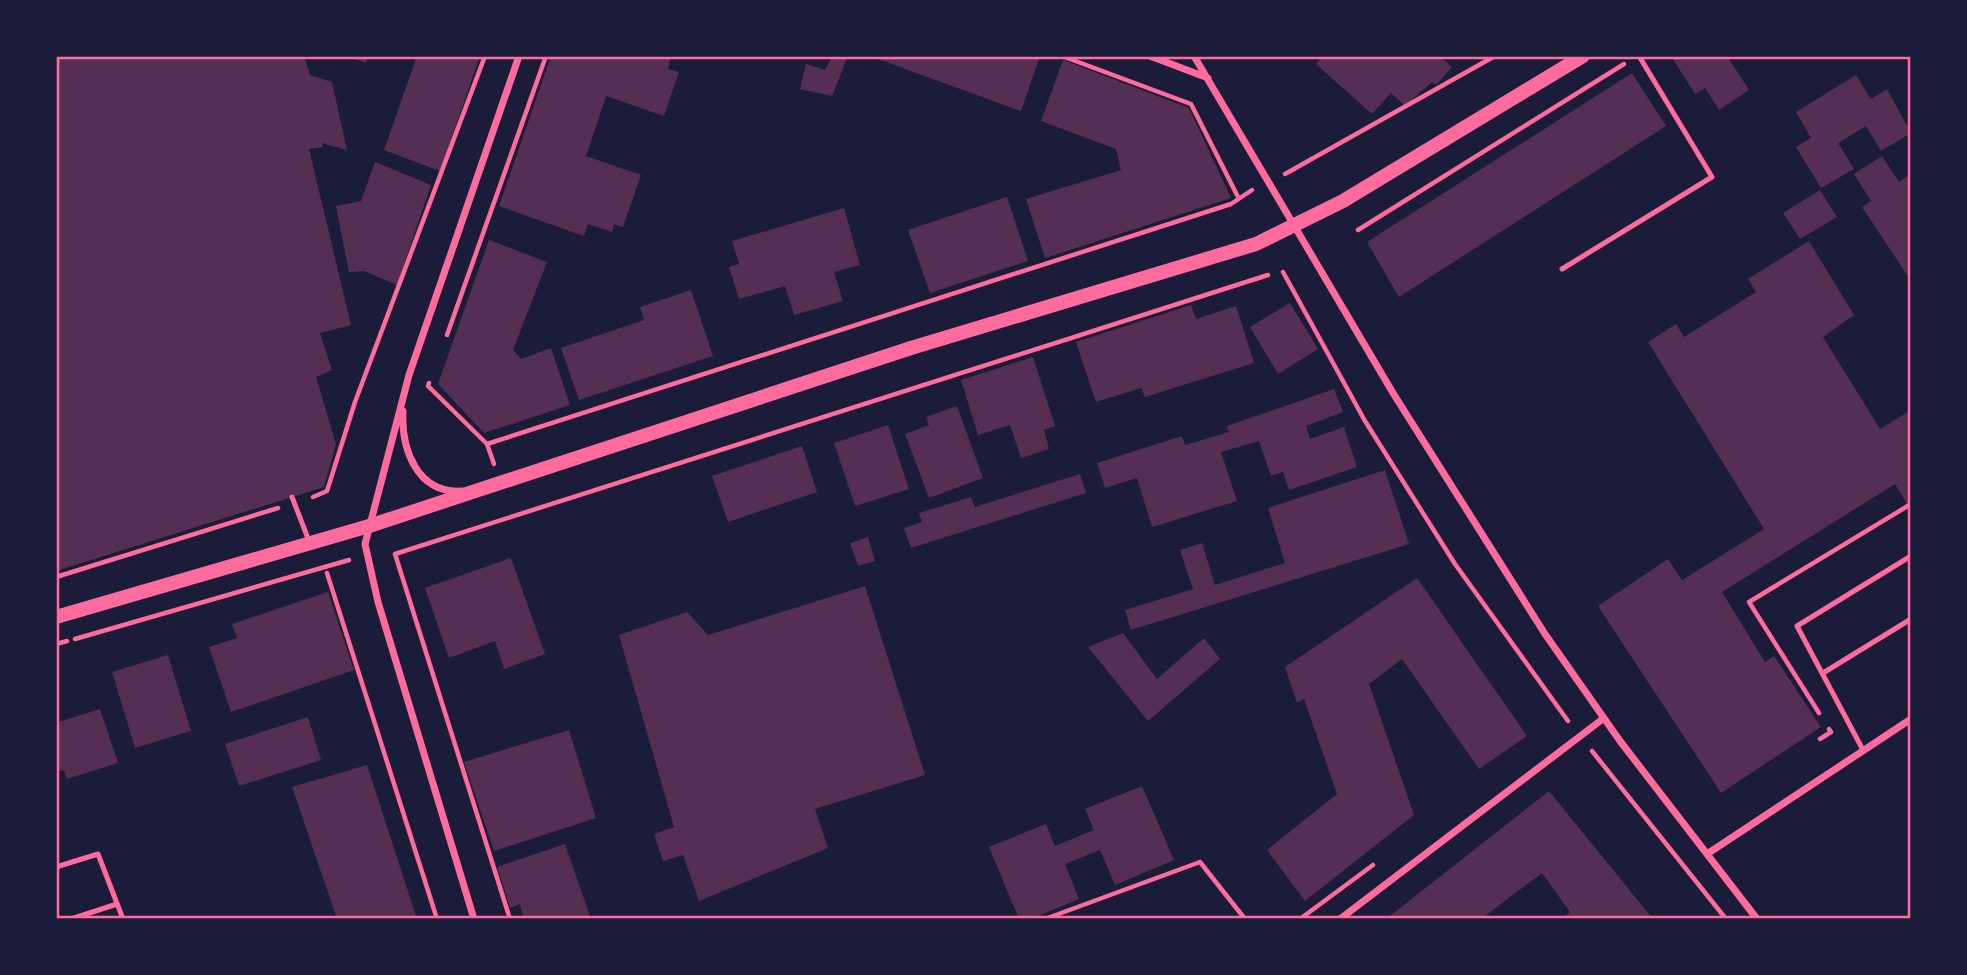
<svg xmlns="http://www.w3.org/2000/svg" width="1967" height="975" font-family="'Open Sans',sans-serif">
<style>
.building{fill:#542f53}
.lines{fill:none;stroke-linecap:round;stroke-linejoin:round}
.path{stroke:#ff6b9d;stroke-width:4.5}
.service{stroke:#ff6b9d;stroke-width:5}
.minor{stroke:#ff6b9d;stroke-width:7}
.secondary{stroke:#ff6b9d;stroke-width:14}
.neatline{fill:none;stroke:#ff6b9d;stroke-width:2.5}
</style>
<rect width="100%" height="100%" fill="#1b1b3a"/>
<path class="building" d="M56 56H304L310 75 332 82 347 150 322 143 323 147 309 149 351 325 320 333 332 370 316 377 336 444 324 487 56 571Z
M346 56H369L366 63Z
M417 56H480L440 171 384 150Z
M551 56H671L668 69 679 72 664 116 606 96 586 156 641 175 623 227 614 224 612 232 588 224 584 236 499 206Z
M832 56H848L832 96 800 89 806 64 825 70Z
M879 56H1040L1021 111 878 59Z
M1323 56H1439L1452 67 1436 85 1432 82 1405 106 1391 93 1372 114 1316 64Z
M1671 56H1727L1749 90 1719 110 1705 88 1695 94Z
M1063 60 1189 108 1231 198 1045 258 1026 199 1121 170 1116 149 1041 121Z
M1632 73 1666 126 1399 297 1367 242Z
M1856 75 1871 99 1887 89 1911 133 1881 151 1866 126 1838 143 1854 169 1821 188 1796 147 1811 138 1796 112Z
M1882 156 1899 182 1911 174V281L1862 207 1871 201 1854 174Z
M375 162 431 185 397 285 364 271 349 272 336 206 361 201Z
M1820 190 1837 217 1800 239 1783 213Z
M1007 197 1028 261 930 293 908 230Z
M844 208 860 265 834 272 843 301 794 315 785 286 739 299 729 267 739 264 732 241Z
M489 240 547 262 513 350 521 359 551 348 570 405 484 433 438 384Z
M1809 241 1854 315 1823 337 1880 429 1908 412 1911 417V502L1907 504 1895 484 1722 592 1765 662 1774 656 1821 727 1721 793 1598 606 1668 559 1682 580 1764 529 1648 342 1676 324 1684 337 1756 292 1748 279Z
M691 290 713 356 579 400 561 348 644 320 640 307Z
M1290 303 1318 349 1278 374 1250 327Z
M1191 305 1196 319 1236 306 1254 363 1145 397 1141 388 1096 402 1076 342Z
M1033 357 1055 426 1044 430 1049 449 1021 458 1010 425 978 435 961 380Z
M1334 389 1343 412 1306 426 1310 439 1344 427 1357 467 1289 490 1283 472 1271 476 1259 441 1221 452 1237 501 1152 527 1137 478 1105 488 1097 463 1182 436 1185 445 1229 432 1227 426Z
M957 406 983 478 929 498 905 434 929 425 926 417Z
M888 425 909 489 855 506 834 443Z
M802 446 817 492 728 522 712 476Z
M1385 470 1409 544 1131 630 1125 610 1193 589 1180 550 1202 543 1215 585 1285 563 1268 508Z
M1080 474 1086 493 911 548 904 528 922 522 919 513 971 497 975 507Z
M868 537 875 561 858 566 850 543Z
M511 558 545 654 504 669 495 641 449 658 425 588Z
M1417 578 1527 736 1479 769 1402 659 1386 671 1369 684 1414 815 1305 901 1267 850 1337 794 1304 699 1297 703 1285 667Z
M865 586 925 775 815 809 828 848 699 901 683 855 663 861 654 834 674 827 619 635 687 612 708 635Z
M328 592 354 670 231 712 209 647 237 638 232 624Z
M1123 633 1157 679 1204 638 1220 659 1148 721 1088 647Z
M168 655 191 731 135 748 112 672Z
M100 709 118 763 67 779 64 770 56 772V723Z
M308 717 321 760 239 786 225 744Z
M569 730 596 818 494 851 464 762Z
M367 765 417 919H337L292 787Z
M1142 786 1174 860 1115 885 1100 850 1065 864 1079 899 1031 919H1019L989 847 1046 824 1055 846 1094 830 1085 809Z
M1549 791 1653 919H1562L1570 912 1542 873 1481 919H1386Z
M565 844 591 919H524L520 904 510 908 497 867Z"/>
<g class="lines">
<path class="path" d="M1062 56 1191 104 1238 197
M1285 174 1495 56
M1358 230 1624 64
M1283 272 1365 421 1455 564 1568 721
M447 335 546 56
M429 383 428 386 487 444 494 464
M487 444 1231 204 1252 190
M313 497 327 491 355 402 485 56
M327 573 437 919
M56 577 278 508
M75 639 349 560
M56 644 67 641
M1819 713 1749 602 1911 504
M1820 739 1831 732 1829 729
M1592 751 1726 919
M510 919 395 554 1268 275
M1045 919 1200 862 1245 919
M1300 919 1373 865"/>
<path class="service" d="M1562 269 1712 177 1639 56
M292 497 309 541
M1823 673 1911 619
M1863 750 1797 626 1911 556
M56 867 98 854 123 919
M71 919 117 904"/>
<path class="minor" d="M1150 56 1208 78
M1194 56 1393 393 1545 634 1620 741 1757 919
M403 411C401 449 417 494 462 491
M1707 854 1911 719
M474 919 378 602 365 544 409 375 519 56
M1340 919 1604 718"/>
<path class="secondary" d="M56 617 369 526 911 348 1256 244 1343 201 1583 56"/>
</g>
<rect width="1967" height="975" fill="none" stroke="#1b1b3a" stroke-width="116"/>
<rect x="58" y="58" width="1851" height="859" class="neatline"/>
</svg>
